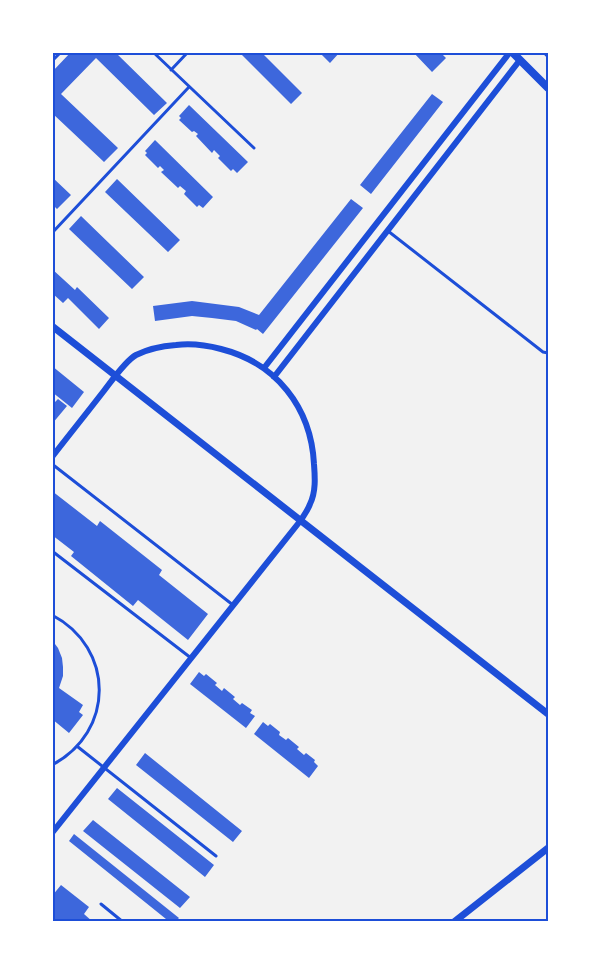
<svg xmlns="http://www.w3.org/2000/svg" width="601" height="974" font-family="'DM Sans',sans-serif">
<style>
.building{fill:#3d67dc}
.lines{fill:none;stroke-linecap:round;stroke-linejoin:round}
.service{stroke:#1d4ed8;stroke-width:3}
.minor{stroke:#1d4ed8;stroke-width:6}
.tertiary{stroke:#1d4ed8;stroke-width:7}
.secondary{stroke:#1d4ed8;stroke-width:8}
.neatline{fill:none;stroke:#1d4ed8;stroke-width:2}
</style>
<rect width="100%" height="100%" fill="#f2f2f2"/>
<path class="building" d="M71 52H115L167 103 154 115 96 58 61 94 118 148 104 162 52 113V72Z
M239 52H261L302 93 291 104Z
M319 52H340L330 63Z
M413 52H440L446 58 432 72Z
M432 94 443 102 371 194 360 185Z
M189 105 248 162 237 173 233 169 231 171 218 158 220 156 214 150 212 153 196 136 198 134 194 131 192 132 179 120 181 118 179 116Z
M155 140 213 197 203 208 199 205 197 207 184 194 186 191 180 186 178 188 161 172 164 170 160 166 158 168 145 155 147 153 145 151Z
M52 177 71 195 57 209 52 204Z
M117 179 180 240 168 252 105 192Z
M351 199 363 208 263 334 257 329 256 330 236 321 212 318 192 316 155 321 153 306 192 301 239 307 259 315Z
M81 216 144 277 132 289 69 229Z
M52 269 75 290 77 287 109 318 99 329 68 298 63 303 52 293Z
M52 366 84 392 72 408 52 392Z
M58 399 67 406 52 424V405Z
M52 491 97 526 100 521 162 570 159 575 208 614 188 640 138 600 133 606 71 556 74 552 52 535Z
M52 640 58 648 62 658 63 667V676L59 688 83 705 79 712 83 715 69 733 52 719Z
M199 672 204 676 206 674 217 683 215 685 222 691 224 688 235 697 233 699 240 705 242 703 252 710 250 713 255 716 246 728 190 684Z
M263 722 268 726 270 724 280 732 279 735 286 740 288 738 299 747 297 749 304 755 306 753 315 760 314 762 318 766 309 778 254 734Z
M145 753 242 831 233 842 136 765Z
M117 788 214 865 205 877 108 799Z
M93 820 190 897 180 908 83 831Z
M74 834 179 918 175 922H164L166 919 69 841Z
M61 885 89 907 84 914 93 922H52V896Z"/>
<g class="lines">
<path class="service" d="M153 52 254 148
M52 61 61 52
M171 70 188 52
M388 231 543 352 548 353
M52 233 189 87
M52 464 233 605
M52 551 191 658
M52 615C115 648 115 732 52 765
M78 747 216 856
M101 904 123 922"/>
<path class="minor" d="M264 368 510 52
M274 377 520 60
M52 457C69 435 86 414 103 392 111 382 125 361 136 355 148 349 163 346 176 345 191 343 206 345 221 349 276 363 311 407 314 464 315 477 316 492 310 504 308 510 304 515 301 520L52 833"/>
<path class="tertiary" d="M52 326 548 714
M454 922 548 848"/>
<path class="secondary" d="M512 52 548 88
M548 52V53"/>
</g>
<rect width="601" height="974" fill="none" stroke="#ffffff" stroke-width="108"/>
<rect x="54" y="54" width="493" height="866" class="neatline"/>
</svg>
